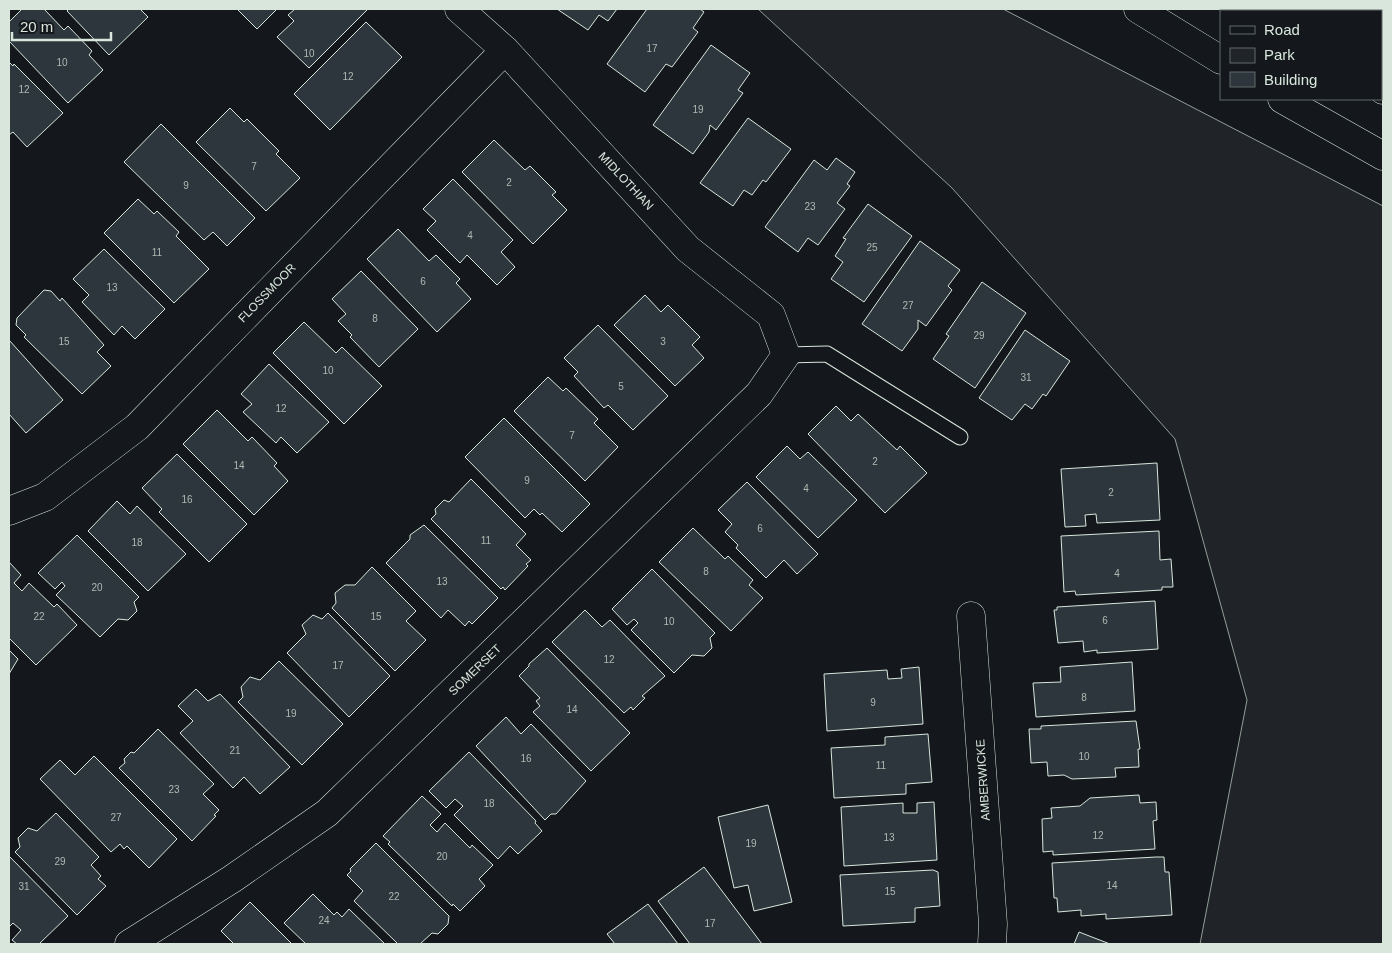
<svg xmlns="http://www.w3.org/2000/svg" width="1392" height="953" font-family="Helvetica,sans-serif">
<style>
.green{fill:#202428;stroke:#939e99}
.building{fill:#2c363c;stroke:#d8e6dc}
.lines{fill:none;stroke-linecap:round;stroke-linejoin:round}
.lane-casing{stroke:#d8e6dc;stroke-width:17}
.street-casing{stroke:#d8e6dc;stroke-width:29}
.lane{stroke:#14181c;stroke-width:15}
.street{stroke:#14181c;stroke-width:28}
.labels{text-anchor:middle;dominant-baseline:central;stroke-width:4;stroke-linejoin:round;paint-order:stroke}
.number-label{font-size:10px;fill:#adbab4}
.street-label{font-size:12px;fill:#d8e6dc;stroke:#14181c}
</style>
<rect width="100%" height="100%" fill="#14181c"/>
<path class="green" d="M758 9H1003L1383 206V944H1200L1247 700 1175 439 952 188Z"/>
<path class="building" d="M22 9H44L64 30 68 26 92 51 89 55 103 70 68 103 9 41V22Z
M69 9H140L148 17 109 55 67 11Z
M237 9H277L257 29Z
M295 9H368L309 68 277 37 294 21 288 15Z
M557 9H617L608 21 599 15 588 30Z
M647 9H700L704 12 693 28 698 32 672 67 666 64 645 92 607 64Z
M366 22 402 57 330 130 294 94Z
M711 45 750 73 738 90 743 93 716 130 710 125 709 132 693 154 653 125Z
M9 62 13 66 14 64 63 113 27 147 13 132 9 135Z
M230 108 244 122 247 119 279 151 276 154 300 178 266 211 196 142Z
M748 118 791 149 766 182 763 180 752 195 744 190 733 206 700 183Z
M161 124 255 218 227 246 213 232 204 240 124 162Z
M494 140 525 170 530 166 556 192 552 195 567 210 533 244 462 172Z
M836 158 855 172 847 184 850 186 837 203 845 209 818 245 808 238 798 252 765 227 814 160 827 170Z
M453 179 513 240 501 252 515 267 497 285 467 255 460 263 427 230 436 221 423 209Z
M138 199 154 214 157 211 179 232 176 236 209 269 174 303 104 233Z
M868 204 912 236 864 302 831 279 843 262 835 256 846 239 843 238Z
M398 229 429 261 436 255 460 279 456 283 471 299 437 332 367 259Z
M920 241 960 270 948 286 952 290 926 326 918 320V329L902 351 862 324Z
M104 249 165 309 135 339 122 326 114 335 82 302 89 295 73 279Z
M361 271 418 329 379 367 350 337 352 335 338 321 346 314 332 299Z
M982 282 1026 313 975 388 933 359 949 336 946 334Z
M44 290 51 291 60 301 62 298 104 345 97 352 111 366 82 394 24 337 26 335 16 325 17 318Z
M645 295 661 312 668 305 700 337 692 345 704 358 675 386 614 325Z
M304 322 336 353 342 347 382 386 344 424 273 353Z
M598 325 668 396 633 430 608 405 604 408 574 376 578 372 564 358Z
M1025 330 1070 361 1046 396 1043 394 1032 409 1025 404 1012 420 979 398Z
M9 340 63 400 26 433 9 414Z
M269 364 329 422 297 453 281 437 276 443 243 412 252 404 241 394Z
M548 377 563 391 566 388 598 419 594 423 618 447 585 481 514 411Z
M836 406 851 421 858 414 897 450 900 446 927 473 885 513 808 434Z
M217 410 248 441 252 437 277 463 274 466 288 481 254 515 183 444Z
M504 418 590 504 562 532 542 513 540 515 534 509 525 518 465 457Z
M787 446 800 459 808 452 857 500 818 538 756 477Z
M177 454 247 524 209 562 159 512 162 509 142 488Z
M1157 463 1160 520 1097 523 1096 514 1085 515 1086 526 1065 527 1061 469Z
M471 479 526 534 516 545 531 560 526 564 528 566 505 590 503 587 501 589 431 519 436 514 435 509 444 500 449 502Z
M747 482 818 554 797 574 784 560 766 578 736 548 738 545 725 532 732 524 718 510Z
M117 501 130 514 137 506 186 554 148 591 88 531Z
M424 525 498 598 472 624 469 621 465 626 448 610 441 618 386 563 410 539V535Z
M693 528 725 559 728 556 753 580 749 585 763 598 731 631 659 562Z
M1159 531 1160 560 1171 559 1173 587H1162V590L1076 595 1075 591 1064 592 1061 536Z
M77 535 139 597 134 602 137 611 128 620 118 619 100 637 56 595 65 586 62 582 55 589 38 573Z
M9 562 21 575 14 583 22 591 29 583 54 607 57 604 77 625 36 665 9 638Z
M372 567 416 611 406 621 426 640 395 671 332 608 336 603 335 593 345 585H355Z
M652 569 715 633 710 638 712 648 704 656 692 655 674 673 631 630 638 623 634 619 627 625 612 609Z
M1155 601 1158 649 1097 653V650L1084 652 1083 641 1058 643 1054 610H1057V607Z
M585 610 602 627 610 620 665 676 642 696 645 698 633 710 631 707 624 713 552 642Z
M328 613 390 676 349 717 287 653 306 634 302 625 313 615 322 619Z
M547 648 630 733 591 771 533 712 540 706 536 701 540 698 519 676 529 666V664Z
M9 650 18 659 9 674Z
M279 661 343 724 302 765 238 702 243 697 241 687 250 677 260 680Z
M1132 662 1135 711 1036 717 1033 683 1061 682 1060 667Z
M919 667 923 724 827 731 824 674 887 670 888 679 902 678 901 669Z
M196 689 208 701 220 694 290 767 260 794 244 777 233 788 180 733 193 721 178 706Z
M506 717 521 734 531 724 586 781 556 814H551L545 820 476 746Z
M1136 721 1140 749H1138L1139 767 1115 768 1116 777 1072 779 1064 775 1048 776 1047 762 1031 763 1029 729H1041V726Z
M158 729 214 784 203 794 219 810 214 815 216 816 192 841 119 768 125 763 124 759 131 752 134 753Z
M928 734 932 782 906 784V794L834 798 831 748 885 745V737Z
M469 752 536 821 535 823 542 831 518 854 510 846 498 859 454 815 463 806 455 799 446 808 429 791Z
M94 756 177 839 149 868 127 846 124 849 120 844 111 852 40 779 60 760 75 775Z
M1139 795 1140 803 1156 802 1157 820 1153 821 1155 849 1053 855V851L1043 852 1042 819 1052 818 1051 808 1080 806 1090 798Z
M422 796 441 814 430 825 437 832 445 823 470 848 472 845 493 865 479 879 485 886 460 911 453 904 452 906 388 844 390 842 383 836Z
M934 802 937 860 844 866 841 807 903 803V813H917V803Z
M768 805 792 902 754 911 748 885 734 888 718 817Z
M56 813 99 857 91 865 101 876 98 879 106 886 77 915 15 852 20 847 18 838 28 828 37 831Z
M376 843 449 916 448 924 438 934 432 933 420 944H398L354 901 363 891 347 875 351 871 350 869Z
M9 856 68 916 39 944H17L12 940 21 930 13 923 9 927Z
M1156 857H1164L1165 872H1169L1172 915 1106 919V914L1081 916V910L1058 912 1057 898H1054L1052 863Z
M704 867 762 944H690L658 901Z
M933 870 938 872 940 906 915 908V922L843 926 840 875Z
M313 894 334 915 337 912 342 917 349 909 385 944H306L284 923Z
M250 902 292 944H234L221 931Z
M648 904 678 944H615L607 934Z
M1079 932 1110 944H1074Z"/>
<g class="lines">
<g class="lane-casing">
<path id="lane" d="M786 355 827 354 960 437"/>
</g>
<g class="street-casing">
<path id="street" d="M1138 9 1221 60
M1249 9 1253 11
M1381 88 1383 90
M1282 99 1383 156
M9 511 45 497 137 427 505 50
M971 616 993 924 992 944
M129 944 232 879 327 813 759 394 786 355 771 315 688 249 505 50 459 9"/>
</g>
<use href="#lane" class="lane"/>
<use href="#street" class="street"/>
</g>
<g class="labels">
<g class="number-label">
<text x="652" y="48">17</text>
<text x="309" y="53">10</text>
<text x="62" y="62">10</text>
<text x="348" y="76">12</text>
<text x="24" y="89">12</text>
<text x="698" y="109">19</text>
<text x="254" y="166">7</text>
<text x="509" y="182">2</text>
<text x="186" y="185">9</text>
<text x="810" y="206">23</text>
<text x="470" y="235">4</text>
<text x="872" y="247">25</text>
<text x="157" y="252">11</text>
<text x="423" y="281">6</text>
<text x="112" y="287">13</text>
<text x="908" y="305">27</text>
<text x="375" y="318">8</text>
<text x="979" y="335">29</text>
<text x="64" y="341">15</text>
<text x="663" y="341">3</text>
<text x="328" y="370">10</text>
<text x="1026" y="377">31</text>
<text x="621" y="386">5</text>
<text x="281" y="408">12</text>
<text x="572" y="435">7</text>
<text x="875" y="461">2</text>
<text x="239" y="465">14</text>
<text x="527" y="480">9</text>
<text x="806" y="488">4</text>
<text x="1111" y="492">2</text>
<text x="187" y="499">16</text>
<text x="760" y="528">6</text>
<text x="486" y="540">11</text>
<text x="137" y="542">18</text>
<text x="706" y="571">8</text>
<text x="1117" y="573">4</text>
<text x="442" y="581">13</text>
<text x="97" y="587">20</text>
<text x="39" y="616">22</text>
<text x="376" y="616">15</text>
<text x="1105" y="620">6</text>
<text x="669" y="621">10</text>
<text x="609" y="659">12</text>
<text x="338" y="665">17</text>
<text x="1084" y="697">8</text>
<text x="873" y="702">9</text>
<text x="572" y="709">14</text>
<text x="291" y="713">19</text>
<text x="235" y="750">21</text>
<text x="1084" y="756">10</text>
<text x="526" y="758">16</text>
<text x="881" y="765">11</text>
<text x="174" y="789">23</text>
<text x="489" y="803">18</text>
<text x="116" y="817">27</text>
<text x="1098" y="835">12</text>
<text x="889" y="837">13</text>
<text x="751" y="843">19</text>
<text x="442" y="856">20</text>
<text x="60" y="861">29</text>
<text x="1112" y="885">14</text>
<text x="24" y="886">31</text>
<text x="890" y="891">15</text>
<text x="394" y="896">22</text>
<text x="324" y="920">24</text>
<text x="710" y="923">17</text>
</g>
<g class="street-label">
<text transform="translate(626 181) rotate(47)">MIDLOTHIAN</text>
<text transform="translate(267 293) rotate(-46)">FLOSSMOOR</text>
<text transform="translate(475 670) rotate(-44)">SOMERSET</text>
<text transform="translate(983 780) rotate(-94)">AMBERWICKE</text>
</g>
</g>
<rect width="1392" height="953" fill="none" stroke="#d8e6dc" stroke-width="20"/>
<rect x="1220" y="10" width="162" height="90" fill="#14181c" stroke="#626a69"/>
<rect x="1230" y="26" width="25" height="8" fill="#14181c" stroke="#626a69"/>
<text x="1264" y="35" font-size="15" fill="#d8e6dc">Road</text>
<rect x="1230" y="48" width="25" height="15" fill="#202428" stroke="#626a69"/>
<text x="1264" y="60" font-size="15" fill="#d8e6dc">Park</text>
<rect x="1230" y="72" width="25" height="15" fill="#2c363c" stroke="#626a69"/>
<text x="1264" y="85" font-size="15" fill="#d8e6dc">Building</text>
<path d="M12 32v8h99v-8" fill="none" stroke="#d8e6dc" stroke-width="2.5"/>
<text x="20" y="32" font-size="15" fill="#d8e6dc" stroke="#14181c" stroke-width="4" paint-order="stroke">20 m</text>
</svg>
